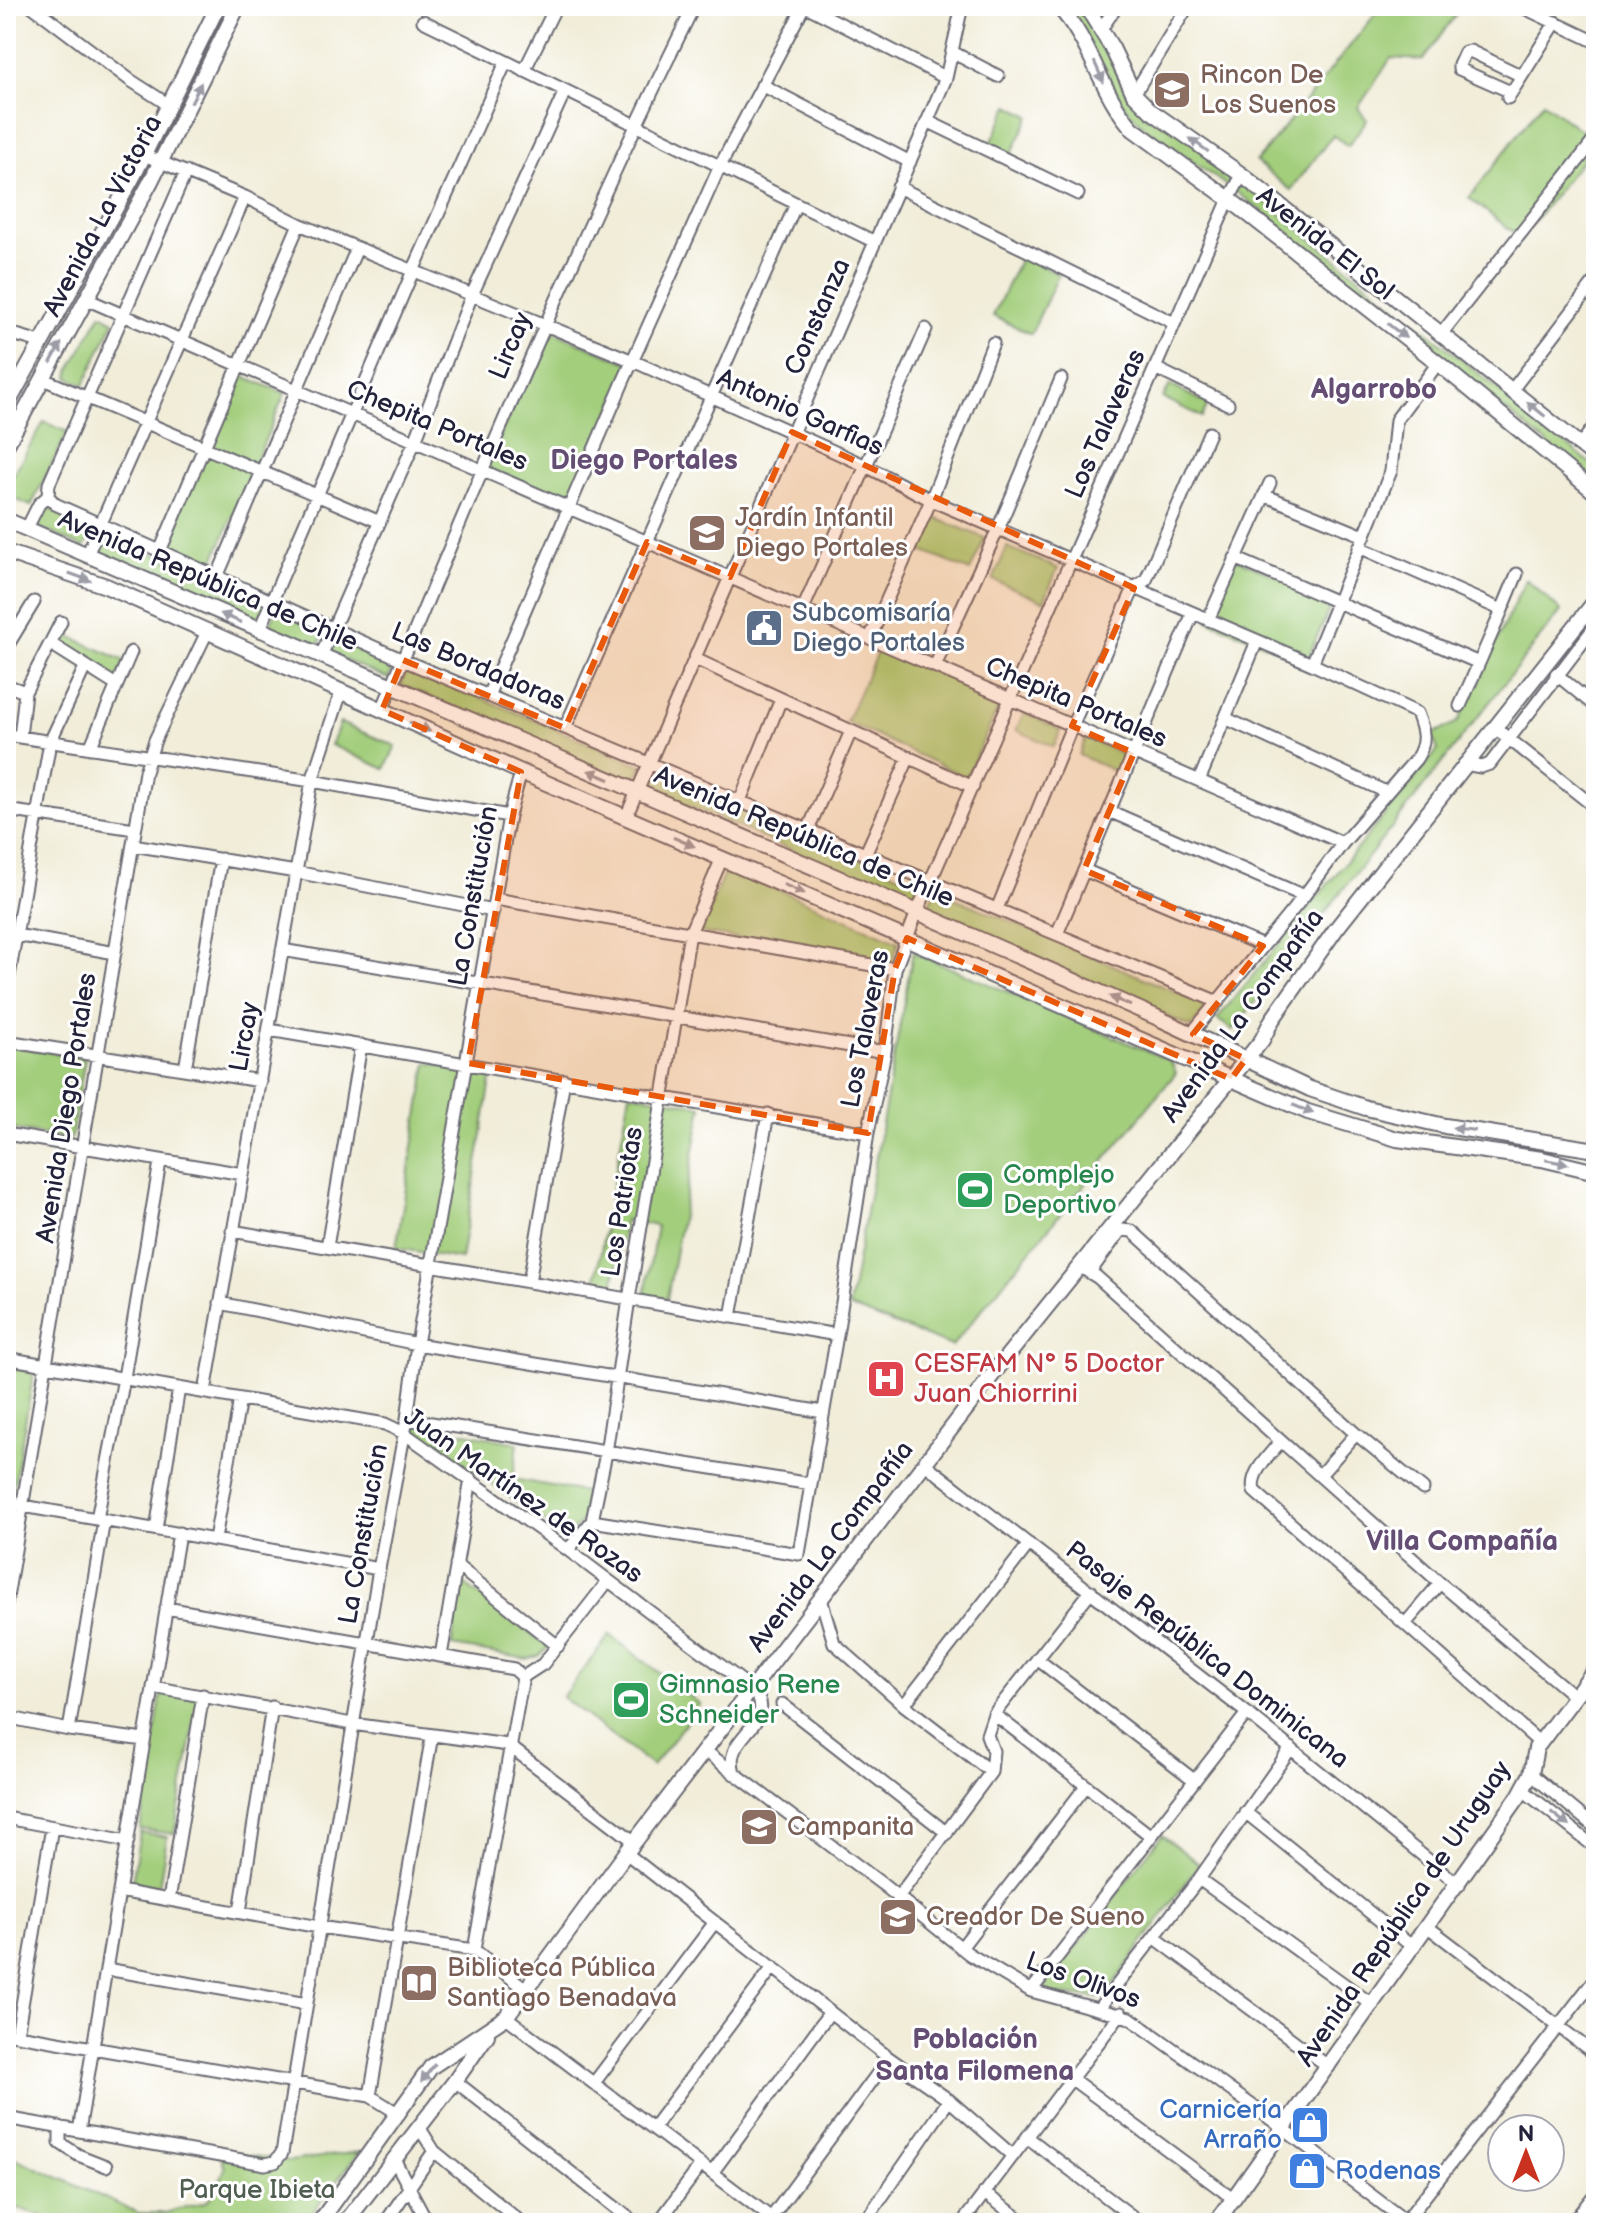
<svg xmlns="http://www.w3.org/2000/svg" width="1602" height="2229" font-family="'Balsamiq Sans',sans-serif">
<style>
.green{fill:#a3ce7b;stroke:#62785b;stroke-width:2}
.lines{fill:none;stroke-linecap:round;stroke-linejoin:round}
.minor-casing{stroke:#6a6972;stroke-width:15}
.major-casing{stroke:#6a6972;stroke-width:18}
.minor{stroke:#fff;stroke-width:11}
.major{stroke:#fff;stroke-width:14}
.oneway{fill:#9c9ca7}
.marked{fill:#e8590c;fill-opacity:0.2;stroke:#e8590c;stroke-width:6;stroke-dasharray:16 10;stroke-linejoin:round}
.labels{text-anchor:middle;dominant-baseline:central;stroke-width:6;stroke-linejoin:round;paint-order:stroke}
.education-label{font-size:26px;fill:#785e54;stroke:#fff;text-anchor:start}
.street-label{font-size:26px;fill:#22223b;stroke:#fff}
.service-label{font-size:26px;fill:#4e5e75;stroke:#fff;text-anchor:start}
.leisure-label{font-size:26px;fill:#27864d;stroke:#fff;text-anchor:start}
.health-label{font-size:26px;fill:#be3a42;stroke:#fff;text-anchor:start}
.shop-label{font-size:26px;fill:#366cbe;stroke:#fff;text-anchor:end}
.park-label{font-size:26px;fill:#4f5e51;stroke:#fff}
.neighbourhood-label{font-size:28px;font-weight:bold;fill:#644e74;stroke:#fff}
</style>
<rect width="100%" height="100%" fill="#fff"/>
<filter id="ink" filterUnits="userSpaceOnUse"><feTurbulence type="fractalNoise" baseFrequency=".0125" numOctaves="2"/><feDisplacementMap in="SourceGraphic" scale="16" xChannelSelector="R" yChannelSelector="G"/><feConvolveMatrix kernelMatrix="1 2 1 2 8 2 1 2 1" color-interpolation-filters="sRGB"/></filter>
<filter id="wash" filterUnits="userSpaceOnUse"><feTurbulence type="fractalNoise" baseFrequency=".006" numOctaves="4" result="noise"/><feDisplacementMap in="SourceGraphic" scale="32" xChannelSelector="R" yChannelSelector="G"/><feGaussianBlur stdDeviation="1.8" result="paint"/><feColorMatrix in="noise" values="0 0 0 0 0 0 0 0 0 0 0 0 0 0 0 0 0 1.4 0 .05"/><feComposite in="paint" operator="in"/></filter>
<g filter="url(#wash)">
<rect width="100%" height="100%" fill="#f1edd9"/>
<path class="green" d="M1063 6H1080L1083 9 1128 91 1596 468V484L1246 199 1145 128 1119 100Z
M1382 6H1462L1423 60 1391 58 1358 108 1367 120 1348 146 1333 135 1291 190 1256 162Z
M1543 102 1596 142 1521 238 1469 198Z
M1009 105 1030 116 1011 155 990 145Z
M1021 256 1059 274 1031 334 993 316Z
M101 314 114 321 84 385 69 378 70 370Z
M546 329 631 364 571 508 485 471Z
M237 374 285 393 208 574 161 552Z
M1170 385 1208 404 1202 417 1163 398Z
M44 422 68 432 31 506 6 495V487Z
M44 506 94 529 84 548 34 525Z
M933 517 985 538 970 571 919 550Z
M108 533 265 604 258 623 99 556Z
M1007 547 1058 568 1044 601 993 580Z
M1235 558 1333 601 1306 662 1208 620Z
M1526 579 1561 611 1233 1030 1217 1019 1438 750 1432 734 1458 722Z
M277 609 326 630 316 650 268 628Z
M337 635 397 661 388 679 329 653Z
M69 636 125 661 113 688 61 653Z
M879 648 1002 701 966 777 846 722Z
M408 667 643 766 632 783 401 685Z
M1024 713 1061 730 1054 747 1016 730Z
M340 723 396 746 385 769 331 745Z
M1086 738 1124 755 1116 772 1079 755Z
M651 770 924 885 913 903 645 787Z
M727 867 899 942 891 964 699 932Z
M936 890 1209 1006 1191 1027 925 910Z
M913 952 1171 1061 1176 1073 952 1346 849 1307Z
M6 1045 85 1058 71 1139 6 1128Z
M427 1063 492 1074 461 1259 396 1248Z
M630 1093 702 1106 667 1299 645 1294 657 1226 625 1220 613 1287 595 1283Z
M6 1367 34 1372 13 1491 6 1490Z
M414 1423 518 1443 513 1479 590 1493 586 1516 567 1538 412 1427Z
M460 1581 549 1647 539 1656 527 1659 452 1646Z
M610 1635 700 1704 652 1766 562 1697Z
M162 1690 199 1698 174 1834 140 1829Z
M140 1832 167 1837 159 1887 132 1882Z
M1162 1835 1199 1864 1103 1998 1040 1994Z
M219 2151 289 2161 359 2152 304 2223H62L6 2204V2154L138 2213H165L205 2202 215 2193 225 2168Z"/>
</g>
<g filter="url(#ink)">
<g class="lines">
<g class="minor-casing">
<path id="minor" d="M32 6 130 80 169 105
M806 6 946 78
M1520 6 1596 42
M423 21 875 242
M1101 29 1117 6
M952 52 998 76
M524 71 556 6
M762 85 910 162
M1511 92 1459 69V65L1465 52 1470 51 1522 76
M1134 94 1188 6
M1508 98 1556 22
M927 121 1078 194
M144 155 245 197 299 224 633 361 864 465 931 500 1312 664 1417 713C1424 731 1427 742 1416 759L1343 843 1304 896 1191 1034
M898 187 1174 323
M86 299 1343 843
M6 332 40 342
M1442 333 1596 138
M1155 368 1228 404
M43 379 380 522
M1512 390 1596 280
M1580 445 1596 424
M1264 495 1364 536
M48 496 55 504 403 660 1218 1002
M48 496 49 484 186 172
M27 528 39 504 48 496
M1359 547 1502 610 1517 574
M160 551 299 224
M87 555 245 197
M1235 558 1479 663 1460 706
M217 577 357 248
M803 609 926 329
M1208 620 1270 483
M259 631 413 271 506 62
M870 638 931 500 993 343
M51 644 116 685
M6 648 34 602
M321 656 415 441 471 297 565 91
M695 659 973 787
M1479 663 1502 610
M1312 664 1391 471 1396 420 1438 363
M935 666 998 529 1061 379
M1556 674 1596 707
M6 685 25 692 20 737
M25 692 61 622
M488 696 623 382 720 166 804 6
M382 710C480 473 580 236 694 6
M1225 718 1386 792
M1494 727 1596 808
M565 728 796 204
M6 735 312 781 509 816
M90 748 131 652
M1464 764 1481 767 1490 764 1596 625
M1199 781 1257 641
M740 801 781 699
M6 810 135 829
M1109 811 1304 896
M626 817 946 78 962 6
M808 830 851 731
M133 845 296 872 493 911
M865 855 909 757
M1084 870 1263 946
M495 899 895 969
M997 909 1072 726 1134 588 1146 580 1209 433
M1057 934 1193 613
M16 935 115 953
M282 950 885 1052
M6 993 50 742 85 667
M269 1030 868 1133
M6 1041 260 1081
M185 1069 221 859
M6 1134 243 1174
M232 1231 837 1335
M327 1247 361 1045
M1079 1266 1097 1277 1440 1583 1574 1696
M1090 1272 1121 1230 1132 1231 1356 1434 1423 1489
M529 1282 564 1080
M220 1303 417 1344 823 1412
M731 1317 768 1114
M6 1358 385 1424 404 1433 568 1550 752 1689C778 1716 738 1732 733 1755 731 1761 733 1768 734 1774
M205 1392 312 781 341 692
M407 1419 811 1484
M1280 1442C1269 1456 1249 1473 1254 1491L1540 1743
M925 1464 1247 1713 1459 1885
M1320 1475 1356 1434
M6 1503 379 1569
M97 1519 124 1378 160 1162
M592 1521 799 1554 837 1335 868 1133 885 1052 895 969 917 912 1229 199 1242 175
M156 1529 179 1388
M215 1539 240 1399
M568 1550 592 1521 606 1453 629 1299 690 933 722 858
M456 1565 558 1646
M821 1599 834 1643 904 1705 991 1772
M6 1604 145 772 155 740 208 630
M166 1608 514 1669 523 1677
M1405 1624 1440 1583
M441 1656 471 1479
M1037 1659 1194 1780
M1586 1681 1596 1691
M153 1687 352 1724 508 1745 635 1842
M782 1704 947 1833
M904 1705 1029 1544
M994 1714 1151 1836
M6 1717 69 1730 144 1740
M69 1730 104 1520
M705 1751 882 1884 969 1954 1031 1991 1130 2018 1268 2117 1408 2223
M1531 1774 1596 1828
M1523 1790 1596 1848
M1245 1812 1414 1948
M6 1818 128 1841
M626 1853 889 2058 949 2100 1013 2156
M1199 1879 1373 2005
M119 1891 319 1927 474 1950 526 1989
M898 1897 991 1772 993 1751 987 1735 994 1714 1091 1591
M169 1900 203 1695
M240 1912 272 1707
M1428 1927 1596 2055
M1154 1937 1329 2067
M961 1948 1086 1786
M474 1950 523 1677 543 1664 608 1581
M106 1969 307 2004
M1031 1991 1247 1713
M1099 2008 1199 1879 1291 1748
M506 2017 778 2223
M6 2033 370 2096 399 2114
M17 2035 52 1827
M1072 2079 1234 2199
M455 2081 635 2223
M594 2083 715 1922
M370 2096 432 1735
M6 2118 265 2164 275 2162 282 2153 379 1569 407 1419 417 1344 509 816 521 772
M60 2127V2143L78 2155 106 2166
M419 2127 434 2151 522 2223
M653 2128 773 1967
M79 2131 179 1533
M1027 2137 1141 2223
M394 2159 428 2223
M712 2173 830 2012
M984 2193 1026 2223
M771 2218 889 2058
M385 2223 434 2151
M658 2223 701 2165
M864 2223 949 2100
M962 2223 1121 2013
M1404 2223 1596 1978
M1572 2223 1596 2193"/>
</g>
<g class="major-casing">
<path id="major" d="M1058 6C1092 42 1100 93 1133 129L1229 199 1438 363 1596 493
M1086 6 1112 48 1134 94 1151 111 1242 175 1596 458
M6 407 135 173 218 6
M6 446 150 183 238 6
M6 520 906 907 1156 1017 1310 1089 1366 1108 1445 1126 1596 1150
M6 552 106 586 521 772 1308 1112 1397 1139 1542 1159 1596 1172
M319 2223 431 2067 506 2017 626 1853 996 1370 1262 1040 1272 1020 1336 929 1596 600
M345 2223 455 2081 487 2035
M1216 2223 1519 1796 1531 1774 1536 1748 1596 1668"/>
</g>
<use href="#minor" class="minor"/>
<use href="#major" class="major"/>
</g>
<defs><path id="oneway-solid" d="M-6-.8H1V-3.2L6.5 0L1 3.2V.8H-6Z" transform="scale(2)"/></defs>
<g class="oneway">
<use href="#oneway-solid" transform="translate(1099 72) rotate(66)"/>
<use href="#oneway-solid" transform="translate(196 93) rotate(-64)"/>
<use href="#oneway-solid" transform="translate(1199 145) rotate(-144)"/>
<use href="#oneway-solid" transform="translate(1397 331) rotate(38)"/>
<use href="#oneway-solid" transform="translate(56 353) rotate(-62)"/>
<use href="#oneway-solid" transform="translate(1536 409) rotate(-141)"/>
<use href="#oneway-solid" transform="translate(80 577) rotate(20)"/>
<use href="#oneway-solid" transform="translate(231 618) rotate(-156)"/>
<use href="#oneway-solid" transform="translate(420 727) rotate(24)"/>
<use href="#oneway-solid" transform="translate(599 775) rotate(-157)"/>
<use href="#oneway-solid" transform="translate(684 842) rotate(23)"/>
<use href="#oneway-solid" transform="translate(794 889) rotate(23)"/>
<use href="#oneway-solid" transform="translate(1120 1001) rotate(-156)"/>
<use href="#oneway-solid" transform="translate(1303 1109) rotate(22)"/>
<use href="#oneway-solid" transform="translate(1464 1129) rotate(-172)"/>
<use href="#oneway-solid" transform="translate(1557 1162) rotate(11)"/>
<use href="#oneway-solid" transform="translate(1560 1819) rotate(38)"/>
<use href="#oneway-solid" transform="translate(428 2073) rotate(128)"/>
</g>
</g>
<path class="marked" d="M792 432 1134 588 1072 726 1134 753 1084 870 1263 946 1193 1034 1246 1059 1231 1079 907 938 895 969 868 1133 468 1063 521 772 382 710 403 660 565 728 647 542 730 577Z"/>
<defs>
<g id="school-square" transform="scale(2)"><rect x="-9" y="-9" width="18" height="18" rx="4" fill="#8d6e63" stroke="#fff"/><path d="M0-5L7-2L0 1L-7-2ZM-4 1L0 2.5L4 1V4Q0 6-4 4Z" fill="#fff"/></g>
<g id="civic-square" transform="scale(2)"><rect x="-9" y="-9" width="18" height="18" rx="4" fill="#5c6f8a" stroke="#fff"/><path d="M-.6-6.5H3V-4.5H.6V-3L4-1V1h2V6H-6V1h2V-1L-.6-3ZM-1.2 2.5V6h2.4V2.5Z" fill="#fff"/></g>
<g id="stadium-square" transform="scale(2)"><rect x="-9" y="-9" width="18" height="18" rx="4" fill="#2e9e5b" stroke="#fff"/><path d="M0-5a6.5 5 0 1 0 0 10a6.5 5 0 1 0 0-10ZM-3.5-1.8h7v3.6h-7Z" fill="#fff"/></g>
<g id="hospital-square" transform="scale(2)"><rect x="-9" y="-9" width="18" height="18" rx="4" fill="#e0444e" stroke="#fff"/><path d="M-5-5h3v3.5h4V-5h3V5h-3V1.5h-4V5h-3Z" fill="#fff"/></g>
<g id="library-square" transform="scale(2)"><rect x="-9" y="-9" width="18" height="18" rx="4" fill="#8d6e63" stroke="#fff"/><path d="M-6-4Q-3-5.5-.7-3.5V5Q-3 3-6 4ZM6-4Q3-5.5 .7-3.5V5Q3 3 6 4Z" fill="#fff"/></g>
<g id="shop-square" transform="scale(2)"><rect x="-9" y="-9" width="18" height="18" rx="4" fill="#3f7fe0" stroke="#fff"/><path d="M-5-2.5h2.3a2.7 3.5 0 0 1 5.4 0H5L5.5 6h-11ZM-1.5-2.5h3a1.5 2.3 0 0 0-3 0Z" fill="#fff"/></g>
</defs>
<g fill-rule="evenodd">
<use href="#school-square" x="1172" y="90"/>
<use href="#school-square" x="707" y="533"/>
<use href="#civic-square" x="764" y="628"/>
<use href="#stadium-square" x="975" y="1190"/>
<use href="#hospital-square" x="886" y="1379"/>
<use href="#stadium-square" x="631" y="1700"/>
<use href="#school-square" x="759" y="1827"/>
<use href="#school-square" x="898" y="1917"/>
<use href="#library-square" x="419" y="1983"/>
<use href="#shop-square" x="1310" y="2125"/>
<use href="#shop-square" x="1307" y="2171"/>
</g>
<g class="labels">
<g class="education-label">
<text x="1200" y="75">Rincon De<tspan x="1200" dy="30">Los Suenos</tspan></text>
<text x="735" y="518">Jardín Infantil<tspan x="735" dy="30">Diego Portales</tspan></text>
<text x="787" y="1827">Campanita</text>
<text x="926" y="1917">Creador De Sueno</text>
<text x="447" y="1968">Biblioteca Pública<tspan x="447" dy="30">Santiago Benadava</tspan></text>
</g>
<g class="street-label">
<text transform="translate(103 216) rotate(-62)">Avenida La Victoria</text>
<text transform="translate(1325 244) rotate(38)">Avenida El Sol</text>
<text transform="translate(818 317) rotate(-66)">Constanza</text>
<text transform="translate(511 346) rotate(-67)">Lircay</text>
<text transform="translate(800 413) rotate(24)">Antonio Garfias</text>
<text transform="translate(1106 424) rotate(-66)">Los Talaveras</text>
<text transform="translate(437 426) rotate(23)">Chepita Portales</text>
<text transform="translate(208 581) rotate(23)">Avenida República de Chile</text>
<text transform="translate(478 667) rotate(23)">Las Bordadoras</text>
<text transform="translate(1076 703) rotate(23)">Chepita Portales</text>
<text transform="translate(804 837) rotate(23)">Avenida República de Chile</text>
<text transform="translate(474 896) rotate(-80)">La Constitución</text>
<text transform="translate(1243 1016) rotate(-54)">Avenida La Compañía</text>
<text transform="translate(866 1029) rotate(-79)">Los Talaveras</text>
<text transform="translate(245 1037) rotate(-80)">Lircay</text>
<text transform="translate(67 1108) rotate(-81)">Avenida Diego Portales</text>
<text transform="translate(623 1202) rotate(-81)">Los Patriotas</text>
<text transform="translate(523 1496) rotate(35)">Juan Martínez de Rozas</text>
<text transform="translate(364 1534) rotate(-80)">La Constitución</text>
<text transform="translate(831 1547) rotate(-53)">Avenida La Compañía</text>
<text transform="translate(1207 1655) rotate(38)">Pasaje República Dominicana</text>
<text transform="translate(1404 1914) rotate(-56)">Avenida República de Uruguay</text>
<text transform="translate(1083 1981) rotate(20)">Los Olivos</text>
</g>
<g class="service-label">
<text x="792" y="613">Subcomisaría<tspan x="792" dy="30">Diego Portales</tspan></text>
</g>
<g class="leisure-label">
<text x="1003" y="1175">Complejo<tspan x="1003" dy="30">Deportivo</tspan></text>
<text x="659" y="1685">Gimnasio Rene<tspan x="659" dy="30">Schneider</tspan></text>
</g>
<g class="health-label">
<text x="914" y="1364">CESFAM N° 5 Doctor<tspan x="914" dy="30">Juan Chiorrini</tspan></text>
</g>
<g class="shop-label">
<text x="1282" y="2110">Carnicería<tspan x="1282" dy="30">Arraño</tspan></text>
<text x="1335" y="2171" text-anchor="start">Rodenas</text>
</g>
<g class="park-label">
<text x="257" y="2190">Parque Ibieta</text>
</g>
<g class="neighbourhood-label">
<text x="1374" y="389">Algarrobo</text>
<text x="644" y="460">Diego Portales</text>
<text x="1462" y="1541">Villa Compañía</text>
<text x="975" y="2039">Población<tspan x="975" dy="32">Santa Filomena</tspan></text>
</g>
</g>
<rect width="1602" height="2229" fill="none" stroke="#fff" stroke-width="32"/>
<g transform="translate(1526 2153)"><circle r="38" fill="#ffffff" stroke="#a7a7b1" stroke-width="2"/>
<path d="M0-6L14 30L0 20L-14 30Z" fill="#c8321e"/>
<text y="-12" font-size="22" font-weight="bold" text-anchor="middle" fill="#22223b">N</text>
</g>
</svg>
